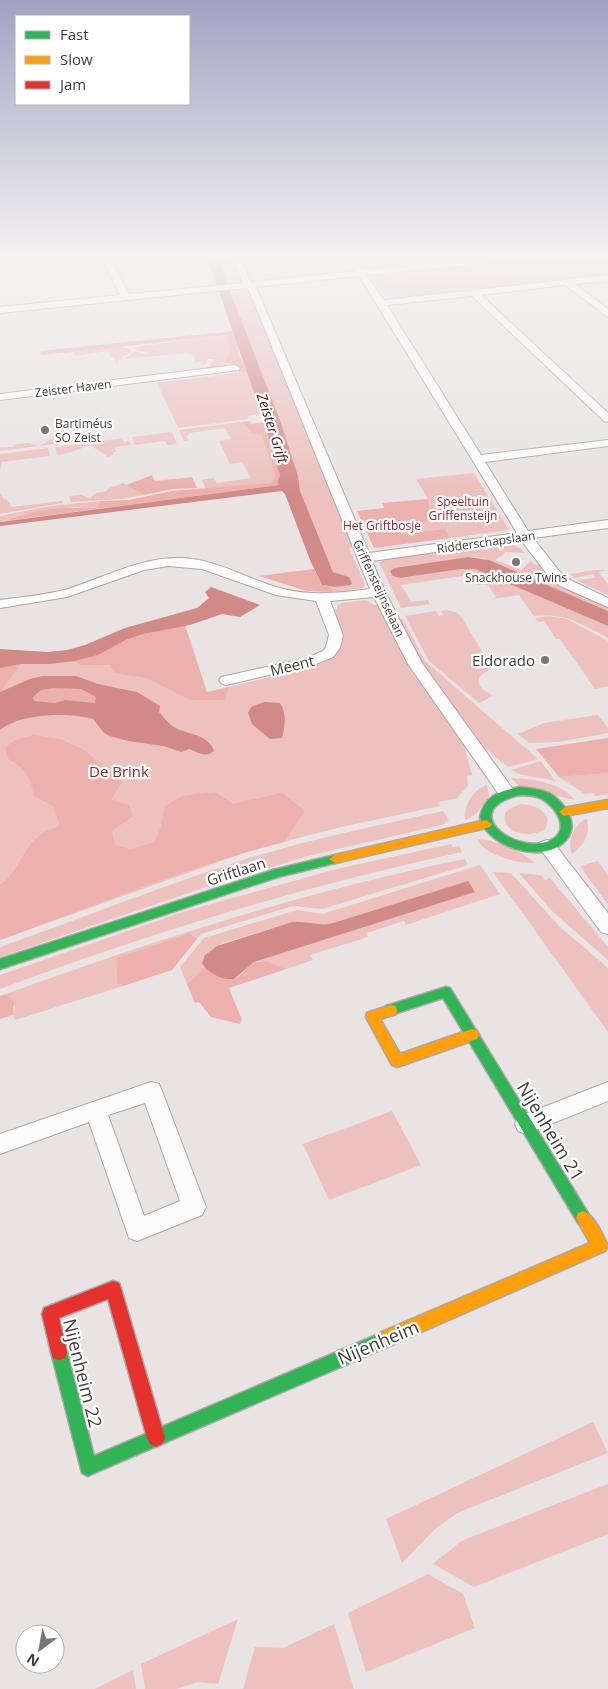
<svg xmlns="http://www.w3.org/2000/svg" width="608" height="1689" font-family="'Open Sans',sans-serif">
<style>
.green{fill:#ecc1be}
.forest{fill:#ecb0ad}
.water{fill:#d28a87;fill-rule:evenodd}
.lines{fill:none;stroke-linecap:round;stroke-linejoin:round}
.street-casing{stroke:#aba7a7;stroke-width:2}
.fast-casing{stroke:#aba7a7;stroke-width:3}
.slow-casing{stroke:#aba7a7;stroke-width:3}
.jam-casing{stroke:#aba7a7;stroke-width:3}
.street{fill:#fcfbfb;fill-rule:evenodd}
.fast{fill:#30b455;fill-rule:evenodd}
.slow{fill:#ff9f0a;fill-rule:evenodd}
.jam{fill:#e5322d;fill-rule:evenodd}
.poi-dot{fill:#7a7675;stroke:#fff;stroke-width:2}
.labels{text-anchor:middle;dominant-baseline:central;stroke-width:4.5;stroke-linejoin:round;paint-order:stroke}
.far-street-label{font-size:12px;fill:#3f3b3a;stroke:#fff}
.far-poi-label{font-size:12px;fill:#3f3b3a;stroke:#fff;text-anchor:start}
.far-park-label{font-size:12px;fill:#9b2126;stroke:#fff}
.far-water-label{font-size:14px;font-style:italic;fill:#500f11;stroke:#fff}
.poi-label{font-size:15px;fill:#3f3b3a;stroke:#fff;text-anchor:end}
.street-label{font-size:15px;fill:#3f3b3a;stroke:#fff}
.park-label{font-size:15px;fill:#9b2126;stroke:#fff}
.near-street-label{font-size:18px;fill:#3f3b3a;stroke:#fff}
</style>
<rect width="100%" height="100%" fill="#e9e3e3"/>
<path class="green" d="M217 257H233L243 281 227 283Z
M548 257H608V276L399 298 384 295 373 279 380 274Z
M248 289 353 547 349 548 365 584 363 588 333 592 331 587H334L348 577 333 572 300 491 298 476 280 420 230 291Z
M227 335 230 352 226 364 231 367 203 370 213 362V359H208L207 363 202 366 200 362 193 363 196 361 193 355 186 353 125 359 120 362 135 351 142 354 149 353 134 349 137 348 135 347Z
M106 347H123L133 351 117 361V365L114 357H110L108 351 75 356 73 352 58 353Z
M247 372 261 414 247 416 249 419 178 428 157 383Z
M242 422 252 433 262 436 275 475 271 483 206 489 202 480 214 478 217 483 251 478 242 462 230 464 219 441 231 439 225 428 189 433V435L186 436 189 440 184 441 179 430Z
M91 432 93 439 0 451V447H13L17 444 29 443 39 446 58 435 62 436 53 444 87 438 85 433Z
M172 432 177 444 167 445 165 441 135 445 132 437Z
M123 438 124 442 129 441 131 445 115 447 116 452H113V455L108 457 90 445 69 453 57 455 55 447Z
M48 448 50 456 2 462 0 471V454Z
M474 473 509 530 450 538 445 529 400 534 398 531 428 520V499L416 479Z
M123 483 144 495 121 499 71 502 69 496 80 495 90 498 96 493 107 491V489Z
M0 493 4 499H6L12 507 62 501 63 503 0 514Z
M100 501 99 508 75 507 18 515 0 522V516L50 506Z
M508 543 520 548 525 553 506 552 495 560 521 570 531 561 534 565 541 564 572 591 608 607V611L484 558 468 557 392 569 397 577 400 578 461 569H475L608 626V638C579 623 568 613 534 616L519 595 494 599 496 597 488 585H477L469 575 401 585 411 602 428 600 430 604 401 608 379 562H382L381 559Z
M595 570H606L598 572 608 584V595L576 580 596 578 593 574 575 578 571 574Z
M366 600 374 605 379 604 410 665 464 746 472 775 467 776 468 786 457 798 439 802 440 806 341 827 252 850 0 940V667L98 655 207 693 323 663C352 645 344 636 332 610L337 609V606L342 603Z
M445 610 455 612 460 615 491 666 490 669 479 677C476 688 486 691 493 696L479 703 429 661 405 616 436 611 439 616 444 615 441 611Z
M548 616 567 619 608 641V686L595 689 560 639H556L544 621 538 622 535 618Z
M402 618 425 661 538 759 508 767 481 745 421 662 400 620Z
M598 715 608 728V733L558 742 529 743 518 734 544 723Z
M541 761 556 782C542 776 524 778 511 770Z
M608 773V794L596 796 594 793 585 794 559 777Z
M511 778C533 779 560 782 575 800L520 787Z
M487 785 489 796 478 812 467 820 465 819C464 805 473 790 487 785Z
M521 804C533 805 543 808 548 819L546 828C533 839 501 835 505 813L509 809Z
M443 811 449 821 445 822 446 824 308 856 206 887 0 957V947C80 919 159 887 240 861 306 840 375 826 443 811Z
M587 819C591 834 584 845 572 854 566 843 575 822 587 819Z
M477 839C491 838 525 853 535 863 519 864 483 855 477 839Z
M451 844 453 847 459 846 462 852C305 886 151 932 0 989V975L186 911 337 869Z
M465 859 468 865 322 909 293 906 201 934 197 939 189 933 116 958 117 984 123 986 15 1020 13 1015 15 1007 6 994C156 940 309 890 465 859Z
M598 861 608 876V905L580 866Z
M480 865 500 894 406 925 404 921 367 933 368 937 310 955 313 960 286 969 269 962H254L475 892 468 881 333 923C319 927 306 921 292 922L224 943C214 947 205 952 202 962L205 967 187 984 180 967 204 938 297 910 322 914Z
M493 872 511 873 559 926 608 968V1032Z
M519 873 541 875 545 880 550 878 608 947V960L552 911Z
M392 1111 421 1165 329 1200 303 1144Z
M593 1422 608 1453 457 1513 435 1529 402 1563 386 1519Z
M608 1484V1534L474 1587 433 1564 460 1542 471 1537Z
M428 1574 463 1594 475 1628 366 1672 348 1613Z
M238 1619 218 1684 198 1682 176 1689H145L141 1664Z
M334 1624 354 1689H243L255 1647 283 1648Z
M133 1670 136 1689H95Z"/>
<path class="forest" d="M234 331 240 356 247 372 239 373 235 364 225 363 230 352 227 335 41 355 40 351Z
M250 421 251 424 264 422 280 476 277 482 279 485 4 521C33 509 68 506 98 508L100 501 129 500 172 491 271 483 275 475 262 436 252 433 242 422Z
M152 475 155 481 192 477 197 488 173 489 144 495 126 485Z
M428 499 430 513 428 520 398 532 400 534 445 529 450 538 374 548 357 511 384 508 382 503Z
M314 569 322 585 331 587 333 592 307 591 259 576Z
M185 625 207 692 229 687 225 700H190L147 678 114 673 110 665H80L75 661 98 655 126 640 143 634Z
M21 664 0 692V668Z
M54 688 81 689 96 697 95 703 65 700 55 703 34 702 33 697 41 690Z
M33 735 60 739 84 750 122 782 111 800 129 805 133 816 112 831 115 845 131 849 155 842 161 826 165 806 182 796 215 792 233 804 282 793 305 811 284 842C187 867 94 906 0 940V885C25 868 21 836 60 826L53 806 34 796C31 779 26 767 9 760L5 748 15 740Z
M608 738V773L559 777 536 749Z
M189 933 197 939 172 970 123 986 117 984 116 958Z
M254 962H269L286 969 229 988 242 1020 240 1024 211 1017 199 1002 195 1003 187 984 205 967C213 974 229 985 239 976 244 972 248 966 254 962Z
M6 994 14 1002 13 1015 0 1019V996Z"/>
<path class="water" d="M207 257H217L227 283V288L230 291 280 420 298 476 300 491 333 572 349 577 352 583 351 585 334 587 322 585 310 560 285 494 282 491 0 526V522L279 485 277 482 280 476 264 422Z
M468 557 489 560 608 611V626L475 569H461L400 578 393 576 390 571 395 568Z
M211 587 260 605 240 617 222 614 190 625 143 634 126 640 98 655 75 661 50 664H21L0 668V649L48 652 67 650 85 645 125 628 197 608 209 598 205 592Z
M42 676H76L98 684 137 692 160 706 159 712C163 716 166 721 170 724 183 736 207 731 214 751 206 758 198 753 190 749L181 752 163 746 128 741 110 736 104 733 93 719C68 712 21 713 0 730V692L30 679ZM54 688 81 689 96 697 95 703 65 700 55 703 34 701 33 697 41 690Z
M264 702 280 703C287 714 285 725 282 738L270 739 252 724 248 713 251 707Z
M468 881 475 892 254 962 234 979C222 981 207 972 202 963L205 955 217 946 292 922C306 920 319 927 333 923Z"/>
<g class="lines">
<g class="street-casing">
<path id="street" d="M102 257H110L129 294 243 283 232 257H240L251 282 356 271 347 257H355L364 270 498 257H524L520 260 367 275 384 300 608 275V281L575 284 608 309V317L565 285 481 295 608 413V422L604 421 472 296 387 305 481 455 608 440V446L485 462 528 531 608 520V528L533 538 560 572 570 580 608 598V607L560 586 550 578 521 540 372 561 385 592 422 663 512 788 514 792 512 796 506 798 500 796 408 664 374 597 330 601 343 635 340 648 333 657 316 664 226 685 221 683 219 680 221 677 307 658 323 651 326 647 329 635 316 601 276 595 202 569 168 566 144 570 67 597 0 608V600C23 597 46 595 68 589 105 577 141 557 181 558 217 559 249 580 283 589 311 596 341 593 370 589L249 290 246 288 0 313V307L120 295ZM359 276 376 303 517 533 369 553 256 287Z
M235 365 240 368 239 370 0 400V394Z
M547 840 553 842 608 913V934L601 932 541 850 538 846 541 842Z
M151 1082 159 1084 162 1091 206 1207 202 1215 137 1241 129 1238 89 1122 0 1154V1134ZM145 1103 180 1201 144 1216 108 1115Z
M608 1082V1101L526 1134 518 1131 515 1124 518 1117Z"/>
</g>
<g class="fast-casing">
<path id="fast" d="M519 787C529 788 540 789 549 793 566 803 582 827 563 843 542 861 503 850 487 831 483 827 482 822 480 817 485 795 499 792 519 787ZM519 795C527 795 535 795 542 799 559 809 572 834 546 842 512 853 458 810 519 795Z
M335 855 341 859 339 862 278 877 0 969V959L273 870Z
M446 987 450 988 588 1213 590 1218 588 1223 583 1225 578 1223 443 998 391 1015 386 1014 385 1010 386 1006Z
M388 1330 394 1332 396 1338 394 1344 94 1473 88 1476 82 1473 51 1352 53 1346 59 1344 65 1346 67 1352 94 1456Z"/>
</g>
<g class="slow-casing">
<path id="slow" d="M608 800V808L564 816 559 812 564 808Z
M486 820 492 824 490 827 335 863 329 859 335 855Z
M391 1005 396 1006 397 1010 396 1014 380 1019 400 1054 472 1029 477 1031 479 1035 477 1039 397 1067 392 1065 366 1017 367 1013Z
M583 1211C594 1215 603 1235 608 1246L605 1251 394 1344 388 1346 382 1344 380 1338 382 1332 590 1243 576 1218 578 1213Z"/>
</g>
<g class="jam-casing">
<path id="jam" d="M113 1281 119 1283 121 1289 165 1438 162 1444 156 1447 150 1444 147 1438 108 1299 59 1318 67 1352 65 1358 59 1360 53 1358 51 1352 42 1314 44 1308Z"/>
</g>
<use href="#street" class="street"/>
<use href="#fast" class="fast"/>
<use href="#slow" class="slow"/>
<use href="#jam" class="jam"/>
</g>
<linearGradient id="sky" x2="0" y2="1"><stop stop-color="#9fa3c1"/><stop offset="0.52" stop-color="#f5f2f2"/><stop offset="1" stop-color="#f5f2f2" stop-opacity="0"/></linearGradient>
<rect width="608" height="493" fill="url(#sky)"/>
<g class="poi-dot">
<circle cx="45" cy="430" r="5"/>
<circle cx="516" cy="562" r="5"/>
<circle cx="545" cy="660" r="5"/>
</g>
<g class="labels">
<g class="far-street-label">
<text transform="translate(73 388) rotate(-7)">Zeister Haven</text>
<text transform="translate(486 542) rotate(-8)">Ridderschapslaan</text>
<text transform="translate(379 588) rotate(65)">Griffensteijnselaan</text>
</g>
<g class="far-poi-label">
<text x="55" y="423">Bartiméus<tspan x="55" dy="14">SO Zeist</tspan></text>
<text x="516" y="577" text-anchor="middle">Snackhouse Twins</text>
</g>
<g class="far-park-label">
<text x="463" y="501">Speeltuin<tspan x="463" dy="14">Griffensteijn</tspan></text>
<text x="382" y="525">Het Griftbosje</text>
</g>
<g class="far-water-label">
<text transform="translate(273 428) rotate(72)">Zeister Grift</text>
</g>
<g class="poi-label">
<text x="535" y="660">Eldorado</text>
</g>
<g class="street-label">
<text transform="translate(292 665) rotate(-14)">Meent</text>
<text transform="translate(236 871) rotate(-18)">Griftlaan</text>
</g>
<g class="park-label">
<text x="119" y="771">De Brink</text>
</g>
<g class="near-street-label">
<text transform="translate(551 1131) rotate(59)">Nijenheim 21</text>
<text transform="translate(378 1342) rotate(-23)">Nijenheim</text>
<text transform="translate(83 1373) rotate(76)">Nijenheim 22</text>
</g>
</g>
<rect x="15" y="15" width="175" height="90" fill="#ffffff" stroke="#b2b1b0"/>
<rect x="25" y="31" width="25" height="8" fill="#30b455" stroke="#b2b1b0"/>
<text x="60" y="40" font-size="15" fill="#3f3b3a">Fast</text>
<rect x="25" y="56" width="25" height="8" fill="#ff9f0a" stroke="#b2b1b0"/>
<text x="60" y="65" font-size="15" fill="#3f3b3a">Slow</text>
<rect x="25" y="81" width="25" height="8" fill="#e5322d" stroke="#b2b1b0"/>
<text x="60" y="90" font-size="15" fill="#3f3b3a">Jam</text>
<g transform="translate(40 1649) rotate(212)"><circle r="24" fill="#ffffff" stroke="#b2b1b0"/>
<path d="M0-4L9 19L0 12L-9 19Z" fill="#7a7675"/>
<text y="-8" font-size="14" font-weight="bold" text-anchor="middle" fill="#3f3b3a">N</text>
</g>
</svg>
